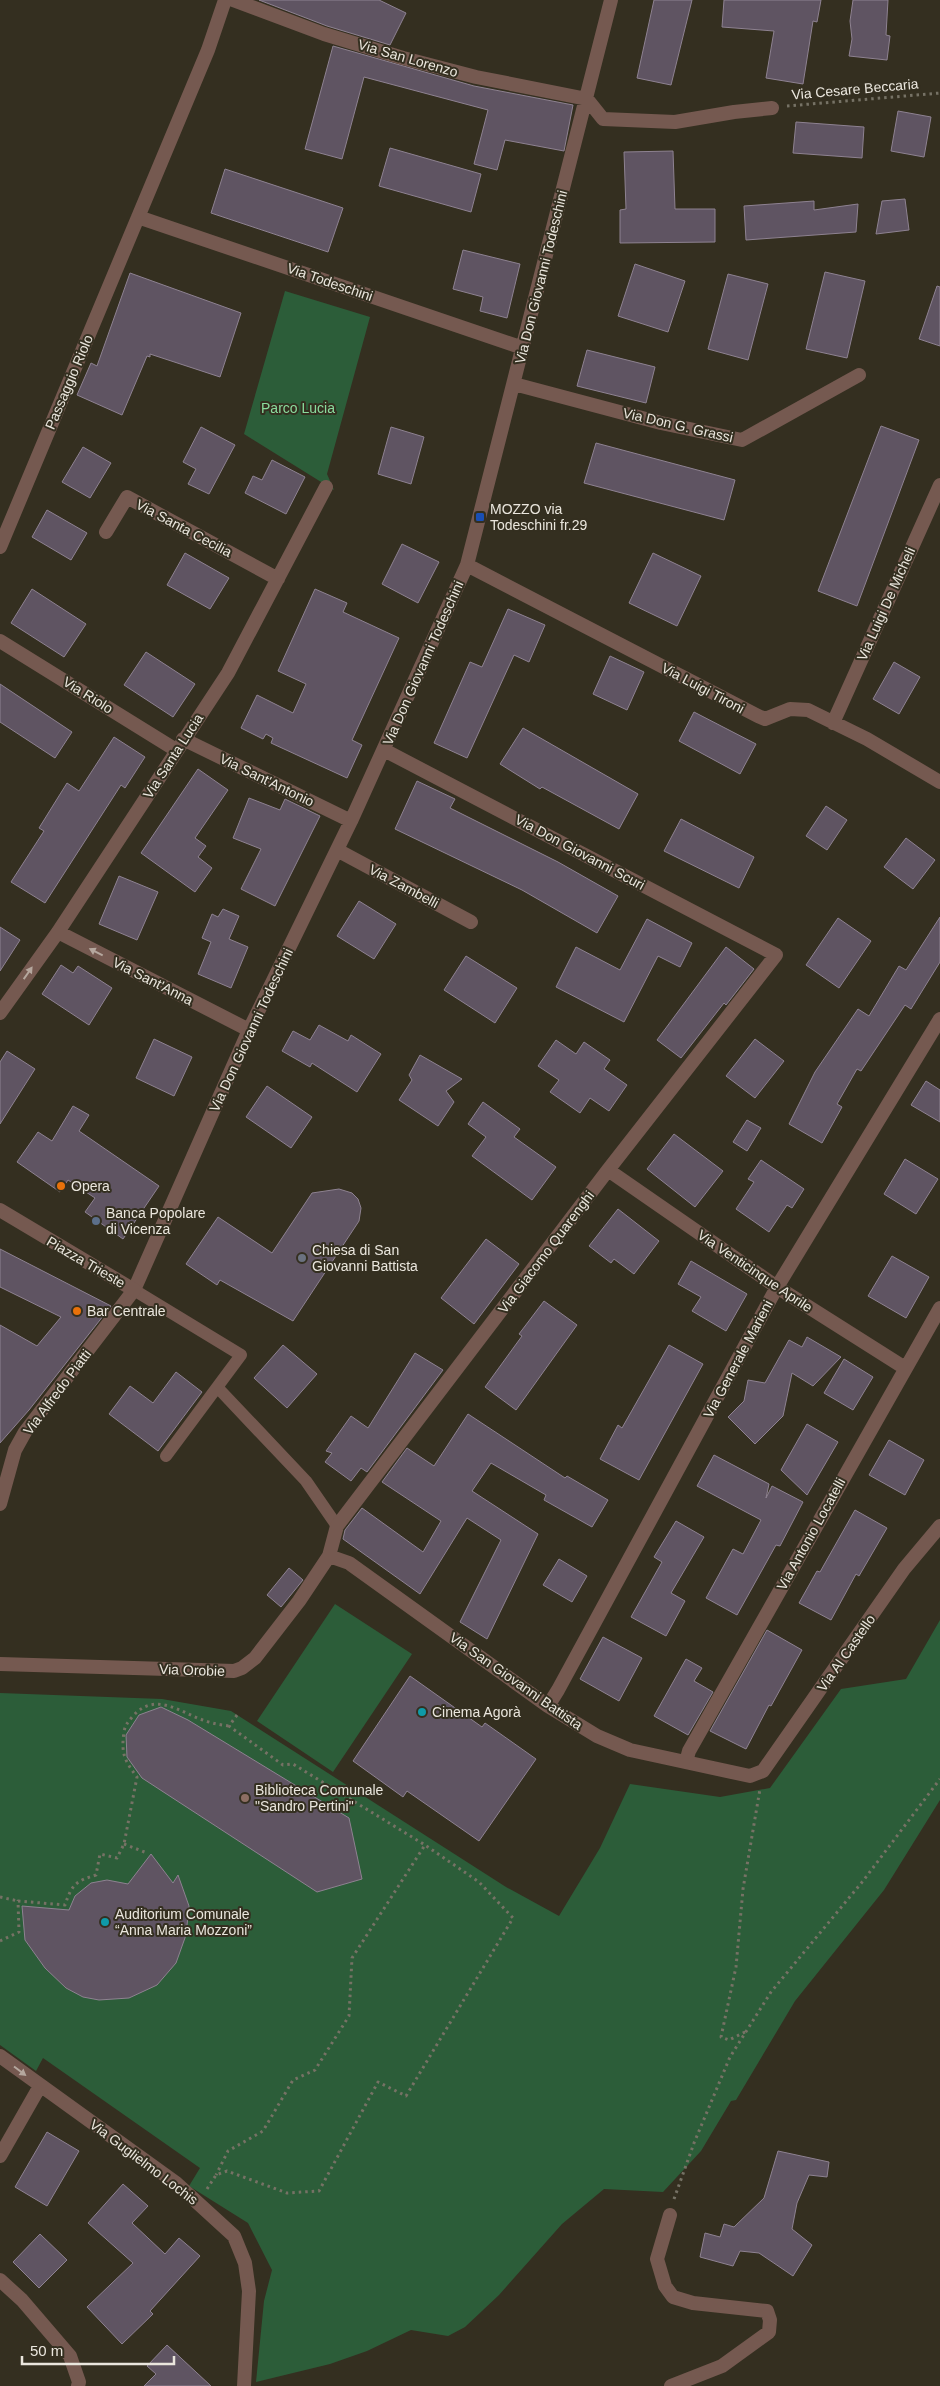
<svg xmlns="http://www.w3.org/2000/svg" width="940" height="2386" font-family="Helvetica,sans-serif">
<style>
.green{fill:#2c5d39}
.building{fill:#5f5462;stroke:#8e8291}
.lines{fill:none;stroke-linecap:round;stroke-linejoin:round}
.path{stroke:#767265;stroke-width:3;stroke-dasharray:2.5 4;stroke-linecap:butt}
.pedestrian{stroke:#755950;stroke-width:12}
.minor{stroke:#755950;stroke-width:14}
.tertiary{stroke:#755950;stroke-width:14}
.oneway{fill:#b5a79e}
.transit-dot{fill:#1a4fb4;stroke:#342f20;stroke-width:2}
.food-dot{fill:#e8710a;stroke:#342f20;stroke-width:2}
.service-dot{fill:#5c6f8a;stroke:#342f20;stroke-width:2}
.worship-dot{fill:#6b7280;stroke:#342f20;stroke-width:2}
.culture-dot{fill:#0f9aa8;stroke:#342f20;stroke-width:2}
.education-dot{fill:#8d6e63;stroke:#342f20;stroke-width:2}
.labels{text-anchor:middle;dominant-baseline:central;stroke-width:4;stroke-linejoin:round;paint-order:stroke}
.street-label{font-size:14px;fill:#eae6dd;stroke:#342f20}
.park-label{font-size:14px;fill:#8adb9d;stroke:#342f20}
.poi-label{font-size:14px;fill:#eae6dd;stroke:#342f20;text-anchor:start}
</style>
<rect width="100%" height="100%" fill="#342f20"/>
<path class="green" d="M285 291 370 317 327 474 334 490 244 434Z
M335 1604 412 1654 333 1772 257 1721Z
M940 1620V1800L884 1890 795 2001 736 2100 731 2101 701 2151 663 2192 604 2189 562 2224 499 2295 465 2327 448 2336 411 2330 367 2351 330 2364 256 2382 264 2301 272 2270 248 2223 189 2186 200 2168 43 2058 36 2071 0 2045V1693L162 1699 231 1711 506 1887 559 1916 600 1848 630 1784 720 1797 770 1788 841 1689 906 1679Z"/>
<path class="building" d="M259 0H379L406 13 390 45 327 26Z
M654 0H692L671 85 637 78Z
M724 0H821L817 22 813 21 803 84 766 78 774 31 722 27Z
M853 0H888L886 35 890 36 887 60 849 56 852 39 850 21Z
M333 46 474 86 573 105 564 151 505 140 497 170 474 164 488 110 364 77 342 159 305 149Z
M898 111 931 117 924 157 891 151Z
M796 122 864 127 862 158 793 153Z
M390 148 481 174 471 212 379 186Z
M673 151 675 209H715V242L620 243V210L626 209 624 152Z
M225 169 343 208 328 252 211 213Z
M905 199 909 230 876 234 882 201Z
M814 201V210L858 204 856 232 746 240 744 206Z
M463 250 520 264 507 318 480 311 483 297 453 289Z
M635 264 685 281 668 332 618 316Z
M825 272 865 281 847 358 806 349Z
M130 273 241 313 220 377 150 354V357L147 356 122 415 77 395 91 363 97 366Z
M728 274 768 284 748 360 708 349Z
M937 286 940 287V346L919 339Z
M587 350 655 367 646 403 577 386Z
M881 426 919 440 857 606 818 591Z
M201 427 235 445 209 494 188 484 196 469 183 462Z
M391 427 424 437 411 484 378 474Z
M596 443 735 480 724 520 584 483Z
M83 447 111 463 90 498 62 482Z
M272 460 305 477 286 514 245 493 253 476 262 480Z
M47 510 87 533 71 560 32 537Z
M402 544 439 562 418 603 382 584Z
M185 553 229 578 210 609 167 585Z
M653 553 701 576 677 626 629 603Z
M32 589 86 624 64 657 11 623Z
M315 589 347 603 343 612 399 638 352 740 362 745 347 778 271 743 273 738 266 734 263 739 241 728 257 695 293 713 306 684 278 671Z
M508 609 545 625 529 662 514 655 467 758 434 743 470 662 482 667Z
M146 652 195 684 173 717 124 685Z
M610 656 644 672 627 710 593 694Z
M894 662 920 677 899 714 873 699Z
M0 684 72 732 55 758 0 722Z
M694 712 756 744 740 774 679 741Z
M523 728 638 794 619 829 542 787 540 789 500 764Z
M114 737 145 757 125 788 121 785 45 903 11 882 44 831 39 828 67 783 79 791Z
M198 769 228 790 195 838 206 846 198 857 212 868 195 892 141 853Z
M417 781 455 799 450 808 558 862 618 896 597 933 522 890 395 829Z
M249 798 280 810 285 799 320 816 275 906 241 889 261 849 233 838Z
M826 806 847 820 827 850 806 836Z
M681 819 754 857 739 888 664 851Z
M906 838 935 860 913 889 884 867Z
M119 876 158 892 137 940 99 924Z
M359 901 396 924 374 959 337 936Z
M223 909 239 916 229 939 248 947 231 988 198 974 211 942 202 938 212 914 218 917Z
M940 917V962L911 1009 905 1005 861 1071 857 1069 837 1104 842 1107 822 1143 789 1124 815 1072 858 1009 869 1016 899 966 906 970Z
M838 918 871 941 839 988 806 965Z
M647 919 692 943 680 967 658 956 624 1022 556 987 576 947 620 970Z
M0 927 20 940 0 971Z
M726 947 754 969 726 1005 724 1003 681 1058 657 1040Z
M466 956 517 988 495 1023 444 990Z
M61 965 73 973 78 966 112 988 89 1025 42 994Z
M319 1025 348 1041 351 1035 381 1054 357 1092 312 1063 310 1067 282 1051 293 1031 310 1040Z
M154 1039 192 1057 174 1096 136 1078Z
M755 1039 784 1061 755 1098 726 1076Z
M556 1040 576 1054 584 1042 610 1060 604 1069 627 1085 609 1111 590 1098 580 1113 550 1092 559 1080 538 1066Z
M7 1051 35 1069 0 1124V1062Z
M420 1055 462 1079 446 1091 454 1102 438 1126 399 1100 412 1080 409 1075Z
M926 1081 940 1090V1122L911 1105Z
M267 1086 312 1117 291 1148 246 1117Z
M483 1102 520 1129 514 1137 556 1167 532 1200 472 1156 486 1137 468 1124Z
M73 1106 89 1115 79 1131 159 1186 123 1239 85 1212 95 1198 68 1180 60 1192 17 1162 38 1132 52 1141Z
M747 1120 761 1128 747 1151 733 1142Z
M674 1134 723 1171 695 1207 647 1169Z
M905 1159 938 1179 916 1214 884 1194Z
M761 1160 804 1189 792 1208 787 1205 769 1232 736 1209 754 1182 748 1179Z
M339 1189 352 1193 358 1199 361 1208 359 1221 293 1321 220 1280 217 1285 186 1264 218 1217 272 1253 312 1193Z
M618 1209 659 1241 634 1274 614 1259 611 1263 589 1246Z
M486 1239 519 1264 474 1324 441 1298Z
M0 1249 111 1306 29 1410 0 1443V1325L37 1346 61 1317 0 1287Z
M892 1256 929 1277 906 1318 868 1296Z
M691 1261 747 1294 726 1331 692 1311 701 1297 678 1284Z
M544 1301 577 1325 516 1410 485 1387 522 1336 519 1334Z
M807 1337 841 1357 813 1386 792 1373 783 1416 755 1444 728 1417 744 1401 748 1380 765 1383 789 1340 802 1347Z
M283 1345 317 1374 287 1408 254 1378Z
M669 1345 703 1364 639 1480 600 1459 618 1425 622 1428Z
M415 1353 443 1370 367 1472 361 1468 351 1481 325 1462 332 1453 326 1451 351 1416 368 1428Z
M844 1359 873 1377 853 1410 824 1393Z
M176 1372 202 1392 158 1451 109 1414 130 1386 153 1403Z
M468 1414 565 1478 567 1476 608 1500 592 1527 544 1500 546 1495 491 1463 472 1491 538 1534 487 1639 460 1622 501 1540 467 1518 420 1594 343 1539 345 1530 362 1508 423 1552 441 1521 382 1482 407 1448 434 1466Z
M807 1424 838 1442 807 1495 781 1470Z
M889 1440 924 1460 905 1495 869 1475Z
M714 1455 769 1484 766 1498 772 1486 803 1502 780 1546 776 1545 737 1615 706 1598 733 1549 743 1554 761 1520 697 1486Z
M855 1510 887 1528 859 1576 856 1574 831 1620 799 1603 817 1571 820 1572Z
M676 1521 704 1537 671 1593 685 1601 666 1636 631 1617 662 1562 654 1557Z
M559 1559 587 1576 572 1602 543 1585Z
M289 1568 303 1580 281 1607 267 1595Z
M767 1630 802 1650 771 1706 769 1705 746 1749 710 1731Z
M603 1637 642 1658 619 1701 580 1679Z
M686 1659 702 1668 694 1681 713 1692 688 1735 654 1716Z
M410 1676 482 1727 485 1723 536 1759 479 1841 407 1791 403 1797 353 1761Z
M161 1707 188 1720 349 1818 362 1879 317 1892 142 1778 127 1757 126 1735 139 1715Z
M151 1854 173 1883 178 1875 189 1906 186 1935 176 1963 157 1985 129 1998 99 2000 83 1997 66 1988 45 1968 25 1940 22 1906 69 1910 75 1896 91 1883 107 1880 128 1884Z
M47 2132 79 2151 47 2206 15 2187Z
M778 2151 829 2162 827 2177 809 2175 797 2203 792 2229 812 2245 793 2276 759 2253 740 2251 733 2266 700 2257 705 2233 720 2237 724 2224 734 2227 764 2198Z
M123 2184 148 2206 132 2223 165 2254 179 2238 200 2256 150 2311 153 2314 122 2344 87 2307 133 2263 88 2223Z
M40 2234 67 2260 39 2288 13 2262Z
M167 2345 211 2386H144L156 2374 147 2366Z"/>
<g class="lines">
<path class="path" d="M787 106 940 93
M237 1715 229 1726 283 1765 293 1764 425 1845
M124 1844 147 1853
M0 1897 18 1901
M0 1941 19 1932 18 1901 65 1905C72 1884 76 1881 96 1875L100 1854 117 1858 124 1844 137 1777C124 1760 121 1753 124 1732 125 1725 128 1722 133 1716 156 1690 182 1714 206 1721 214 1724 222 1725 229 1726
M745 2032 729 2040 721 2037 736 1967 743 1889 760 1789
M207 2189 216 2175 227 2171 287 2193 319 2191 378 2082 406 2096 513 1918 479 1882 425 1845 352 1958 349 2016 315 2070 293 2080 263 2131 228 2151 216 2175
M674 2199 694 2143 730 2057 771 1992 863 1881 940 1779"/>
<path class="pedestrian" d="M134 1290 241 1355 166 1456
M218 1388 306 1481 337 1526"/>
<path class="minor" d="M233 0 324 34 403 58 476 77 587 99 603 119 675 122 734 112 772 108
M138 217 523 348
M514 384 661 423 742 440 859 375
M106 532 127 497 278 579
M0 547 208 50 225 0
M467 565 758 716 765 719 790 709 808 710 867 739 940 782
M0 641 176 750
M833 723 940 485
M183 739 351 821
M337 850 471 922
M58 932 249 1030
M0 1013 58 932 228 673 326 487
M608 1170 777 1287 905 1368
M134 1290 249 1030 351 821 467 565 611 0
M329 1556 349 1563 548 1706 597 1736 630 1750 750 1776 763 1771 904 1569 940 1526
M0 1664 234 1671 242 1668 255 1658 299 1601 329 1556 337 1526 608 1170 776 955 384 750
M548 1706 558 1690 777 1287 940 1019
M686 1762 689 1751 940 1308
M0 2056 176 2183 234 2236 245 2263 249 2291 244 2386
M0 2156 40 2086
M670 2215 657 2259 665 2286 673 2297 693 2303 767 2311 770 2320 769 2332 722 2366 671 2386
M0 2280 22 2300 70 2356 79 2382 78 2386"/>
<path class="tertiary" d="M0 1210 134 1290 25 1432 15 1450 0 1504"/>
</g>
<defs><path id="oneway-solid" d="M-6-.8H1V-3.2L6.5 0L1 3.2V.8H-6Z" transform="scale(1.25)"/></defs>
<g class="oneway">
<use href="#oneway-solid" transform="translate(96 952) rotate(-153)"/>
<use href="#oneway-solid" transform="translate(28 973) rotate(-55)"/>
<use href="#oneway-solid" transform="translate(20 2071) rotate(37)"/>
</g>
<rect class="transit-dot" x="475" y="512" width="10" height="10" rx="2.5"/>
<g class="food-dot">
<circle cx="61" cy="1186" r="5"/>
<circle cx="77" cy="1311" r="5"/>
</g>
<circle class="service-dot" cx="96" cy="1221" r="5"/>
<circle class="worship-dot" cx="302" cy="1258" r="5"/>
<g class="culture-dot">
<circle cx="422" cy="1712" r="5"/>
<circle cx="105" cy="1922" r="5"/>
</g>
<circle class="education-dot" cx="245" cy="1798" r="5"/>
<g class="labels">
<g class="street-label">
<text transform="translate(408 58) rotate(16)">Via San Lorenzo</text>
<text transform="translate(855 89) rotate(-5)">Via Cesare Beccaria</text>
<text transform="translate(541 277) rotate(-76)">Via Don Giovanni Todeschini</text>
<text transform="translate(330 282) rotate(19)">Via Todeschini</text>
<text transform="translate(69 382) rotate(-67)">Passaggio Riolo</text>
<text transform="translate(678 425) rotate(13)">Via Don G. Grassi</text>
<text transform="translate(184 528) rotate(28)">Via Santa Cecilia</text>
<text transform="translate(886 604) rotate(-66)">Via Luigi De Micheli</text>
<text transform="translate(423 663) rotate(-66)">Via Don Giovanni Todeschini</text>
<text transform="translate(703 688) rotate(28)">Via Luigi Tironi</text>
<text transform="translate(88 695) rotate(32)">Via Riolo</text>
<text transform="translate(173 756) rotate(-57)">Via Santa Lucia</text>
<text transform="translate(267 780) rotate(26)">Via Sant'Antonio</text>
<text transform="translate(580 852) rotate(28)">Via Don Giovanni Scuri</text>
<text transform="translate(404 886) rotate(28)">Via Zambelli</text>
<text transform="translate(153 981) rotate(27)">Via Sant'Anna</text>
<text transform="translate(251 1030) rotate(-65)">Via Don Giovanni Todeschini</text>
<text transform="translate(546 1252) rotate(-53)">Via Giacomo Quarenghi</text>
<text transform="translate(86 1262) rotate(30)">Piazza Trieste</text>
<text transform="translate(755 1271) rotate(34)">Via Venticinque Aprile</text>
<text transform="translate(738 1359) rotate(-62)">Via Generale Marieni</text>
<text transform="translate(57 1392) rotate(-53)">Via Alfredo Piatti</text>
<text transform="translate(811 1534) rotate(-61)">Via Antonio Locatelli</text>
<text transform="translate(846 1653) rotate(-55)">Via Al Castello</text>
<text transform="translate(192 1670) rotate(2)">Via Orobie</text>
<text transform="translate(516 1681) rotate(35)">Via San Giovanni Battista</text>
<text transform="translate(144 2162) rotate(37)">Via Guglielmo Lochis</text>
</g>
<g class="park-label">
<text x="298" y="408">Parco Lucia</text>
</g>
<g class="poi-label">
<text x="490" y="509">MOZZO via<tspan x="490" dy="16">Todeschini fr.29</tspan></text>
<text x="71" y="1186">Opera</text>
<text x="106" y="1213">Banca Popolare<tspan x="106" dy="16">di Vicenza</tspan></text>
<text x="312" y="1250">Chiesa di San<tspan x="312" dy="16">Giovanni Battista</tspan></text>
<text x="87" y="1311">Bar Centrale</text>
<text x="432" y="1712">Cinema Agorà</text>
<text x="255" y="1790">Biblioteca Comunale<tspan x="255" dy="16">"Sandro Pertini"</tspan></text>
<text x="115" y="1914">Auditorium Comunale<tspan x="115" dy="16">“Anna Maria Mozzoni”</tspan></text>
</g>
</g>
<path d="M22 2356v8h152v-8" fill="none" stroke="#eae6dd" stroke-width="2.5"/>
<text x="30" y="2356" font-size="15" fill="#eae6dd" stroke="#342f20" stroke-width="4" paint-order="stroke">50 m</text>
</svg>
